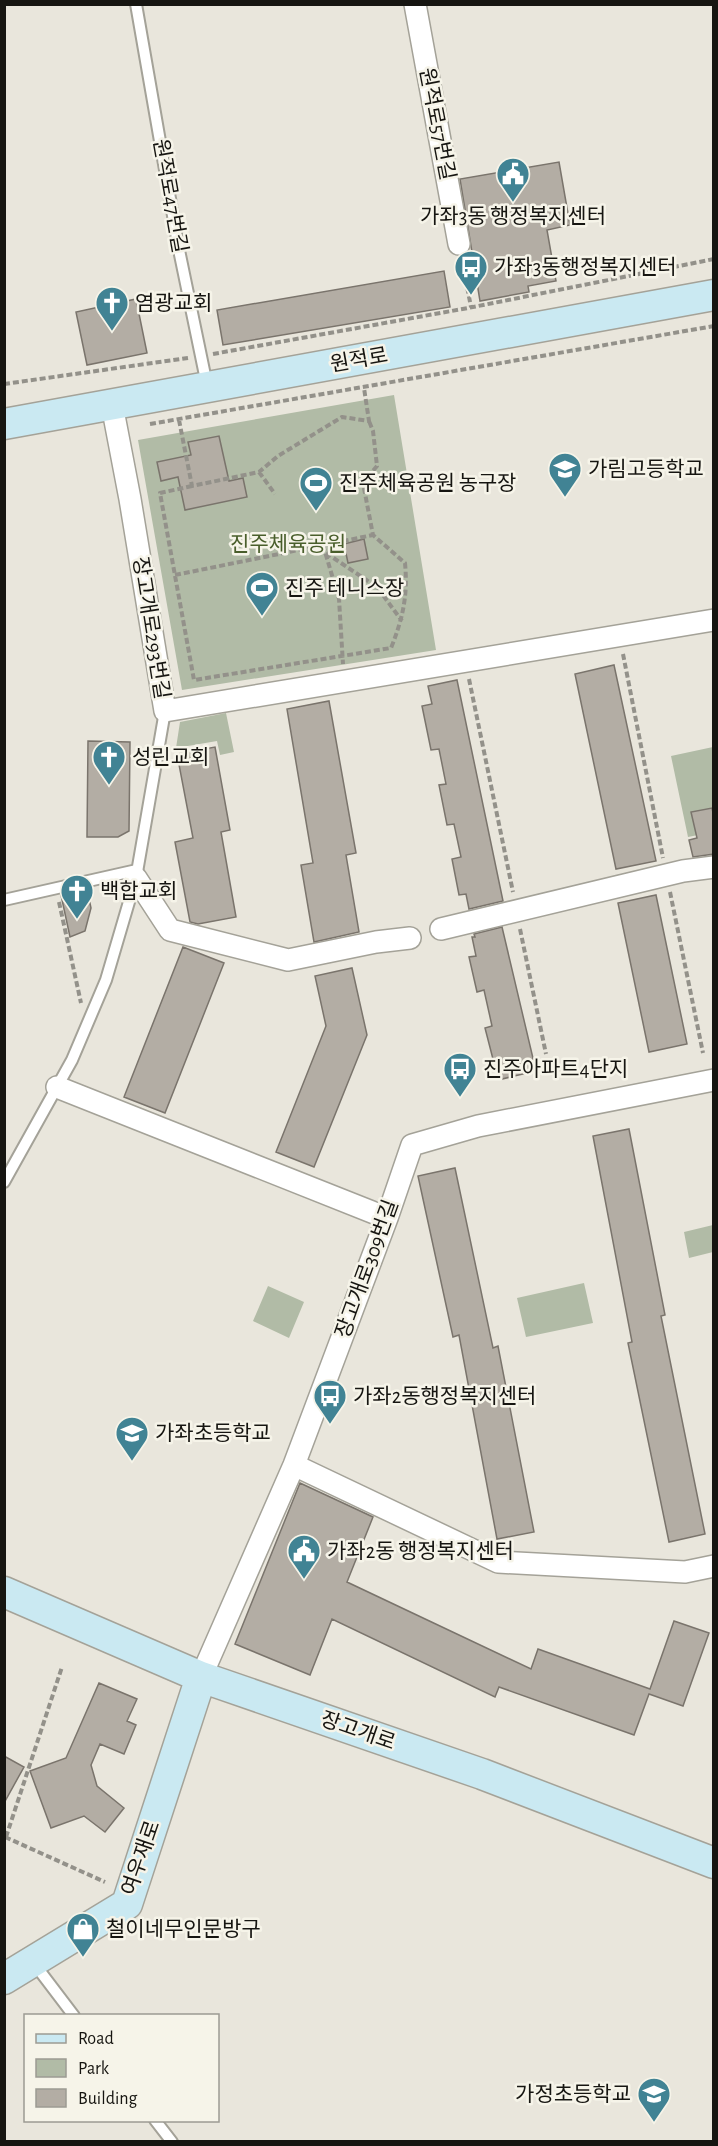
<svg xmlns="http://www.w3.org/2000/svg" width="718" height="2146" font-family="'Alegreya Sans','Noto Sans KR',sans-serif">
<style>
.green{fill:#b1bba6}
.building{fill:#b3ada4;stroke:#7a746c;stroke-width:1.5}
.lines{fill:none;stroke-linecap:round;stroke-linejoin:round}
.lane-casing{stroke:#a4a298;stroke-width:14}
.street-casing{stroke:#a4a298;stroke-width:24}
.secondary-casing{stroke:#a4a298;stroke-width:33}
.path{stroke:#93918a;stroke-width:4;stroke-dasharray:6 3;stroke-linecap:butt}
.lane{stroke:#fff;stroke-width:10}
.street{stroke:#fff;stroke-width:21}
.secondary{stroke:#cae9f2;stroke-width:30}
.labels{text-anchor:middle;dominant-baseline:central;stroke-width:5;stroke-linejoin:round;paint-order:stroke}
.street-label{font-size:21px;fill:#161511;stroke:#f6f4e9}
.poi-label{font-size:21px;fill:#161511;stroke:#f6f4e9;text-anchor:start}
.park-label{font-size:21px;fill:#495e2b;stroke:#f6f4e9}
</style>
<rect width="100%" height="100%" fill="#e9e6dc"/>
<path class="green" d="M394 395 436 650 182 690 138 440Z
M226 713 234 752 220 755 217 741 176 748 180 722Z
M713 747V832L688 837 671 756Z
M713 1225V1252L689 1258 684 1232Z
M584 1283 593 1323 526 1337 517 1298Z
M268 1286 304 1302 289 1338 253 1321Z"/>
<path class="building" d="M559 162 570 225 547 230 556 281 528 286 529 292 480 301 460 179Z
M444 271 450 307 223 345 217 310Z
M136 299 147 353 87 365 76 312Z
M219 436 229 481 243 478 247 497 185 510 178 477 161 481 157 462 191 455 188 442Z
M364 539 368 559 348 563 344 544Z
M614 665 656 861 616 869 575 674Z
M457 680 503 901 469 909 466 894 459 895 452 859 461 857 454 824 447 825 439 785 446 784 439 749 431 750 422 706 432 704 428 686Z
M329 701 356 853 346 855 359 932 314 942 301 865 313 863 287 709Z
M88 741 130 742 129 831 118 837H87Z
M215 747 230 830 221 832 236 917 198 924 190 922 175 842 193 838 177 754Z
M712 808 714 817V854L693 857 689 840 697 838 691 812Z
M87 889 91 908 85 931 70 937 61 895Z
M656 895 687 1044 649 1052 618 903Z
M502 927 536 1071 502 1079 498 1062 494 1063 485 1028 492 1026 484 990 477 992 469 957 476 956 472 937H475L474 934Z
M183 947 224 963 165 1113 124 1097Z
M352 968 367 1035 314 1167 276 1152 326 1026 315 976Z
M629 1129 665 1315 661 1316 705 1534 669 1542 628 1343 632 1342 593 1136Z
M455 1168 493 1348 498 1346 534 1532 497 1539 459 1335 453 1337 418 1176Z
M300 1483 373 1517 347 1582 531 1669 538 1649 650 1689 674 1621 709 1633 683 1706 649 1694 634 1735 499 1687 495 1697 332 1619 310 1675 235 1644Z
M99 1683 137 1699 127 1721 136 1725 124 1754 100 1744 91 1765 97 1786 124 1808 105 1832 84 1816 51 1828 30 1771 66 1758Z
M4 1756 24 1767 4 1803Z"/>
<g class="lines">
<g class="lane-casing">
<path id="lane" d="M136 4 179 250 207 385
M4 900 137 870
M4 1182 72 1060 106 980 136 878 165 711
M33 1962 74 2016
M155 2120 172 2142"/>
</g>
<g class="street-casing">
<path id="street" d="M415 4 459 244
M112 405 130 499 165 711 714 620
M136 878 170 930 288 960 376 942 410 938
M441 929 683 871 714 867
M57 1087 387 1218
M294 1465 498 1562 685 1572 714 1566
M201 1677 294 1465 387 1218 412 1145 478 1126 714 1080"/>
</g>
<g class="secondary-casing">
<path id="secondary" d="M4 424 714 295
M4 1592 201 1677 482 1774 714 1863
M4 1979 127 1904 201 1677"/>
</g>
<path class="path" d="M462 261 471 307
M213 354 468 308 714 259
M4 384 188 358
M179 420 192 486 259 472 278 456 342 417 369 421 364 388
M150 424 714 326
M259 472 275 494
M192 486 160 493 194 680 391 648C403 618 408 595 405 563L373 535 363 483 377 466 373 431 369 421
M323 545 339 599 343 664
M326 553 377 587 402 621
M175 575 373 535
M623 654 663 858
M469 679 513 892
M670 892 703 1053
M59 902 81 1003
M520 929 546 1054
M5 1837 105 1882
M6 1837 62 1667"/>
<use href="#lane" class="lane"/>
<use href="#street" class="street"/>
<use href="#secondary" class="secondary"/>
</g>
<defs>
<g id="civic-pin" transform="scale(1.725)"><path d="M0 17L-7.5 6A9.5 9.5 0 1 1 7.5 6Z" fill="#418394" stroke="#f6f4e9"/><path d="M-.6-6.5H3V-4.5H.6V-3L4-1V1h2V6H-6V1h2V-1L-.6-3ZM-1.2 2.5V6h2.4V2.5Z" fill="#fff"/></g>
<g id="bus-pin" transform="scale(1.725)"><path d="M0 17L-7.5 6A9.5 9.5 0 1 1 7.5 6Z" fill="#418394" stroke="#f6f4e9"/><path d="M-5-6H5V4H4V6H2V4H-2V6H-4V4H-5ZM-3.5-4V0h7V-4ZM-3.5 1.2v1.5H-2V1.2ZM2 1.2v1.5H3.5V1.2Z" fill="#fff"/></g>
<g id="church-pin" transform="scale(1.725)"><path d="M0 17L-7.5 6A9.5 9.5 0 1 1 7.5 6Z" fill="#418394" stroke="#f6f4e9"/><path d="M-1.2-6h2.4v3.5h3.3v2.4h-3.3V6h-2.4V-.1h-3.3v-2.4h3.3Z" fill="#fff"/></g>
<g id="school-pin" transform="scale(1.725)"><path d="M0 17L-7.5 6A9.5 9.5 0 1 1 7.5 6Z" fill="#418394" stroke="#f6f4e9"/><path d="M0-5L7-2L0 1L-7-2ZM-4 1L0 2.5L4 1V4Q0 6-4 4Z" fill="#fff"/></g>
<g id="stadium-pin" transform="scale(1.725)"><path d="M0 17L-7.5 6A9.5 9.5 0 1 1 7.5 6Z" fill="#418394" stroke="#f6f4e9"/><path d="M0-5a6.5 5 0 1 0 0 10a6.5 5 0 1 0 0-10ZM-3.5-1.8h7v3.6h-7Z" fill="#fff"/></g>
<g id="shop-pin" transform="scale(1.725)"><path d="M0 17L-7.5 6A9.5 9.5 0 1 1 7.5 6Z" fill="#418394" stroke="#f6f4e9"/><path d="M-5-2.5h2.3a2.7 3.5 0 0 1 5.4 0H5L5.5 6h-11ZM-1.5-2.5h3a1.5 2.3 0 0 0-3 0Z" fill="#fff"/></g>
</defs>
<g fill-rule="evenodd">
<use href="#civic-pin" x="513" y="174"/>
<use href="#bus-pin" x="471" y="267"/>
<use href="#church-pin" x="112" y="303"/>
<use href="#school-pin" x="565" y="469"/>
<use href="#stadium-pin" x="316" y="483"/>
<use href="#stadium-pin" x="262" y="588"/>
<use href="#church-pin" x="109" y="757"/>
<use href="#church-pin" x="77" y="891"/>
<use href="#bus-pin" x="460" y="1069"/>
<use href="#bus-pin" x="330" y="1396"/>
<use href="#school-pin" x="132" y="1433"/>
<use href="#civic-pin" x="304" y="1551"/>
<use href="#shop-pin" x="83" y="1929"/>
<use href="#school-pin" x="654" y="2094"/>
</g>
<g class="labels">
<g class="street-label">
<text transform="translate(437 124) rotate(79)">원적로57번길</text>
<text transform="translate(170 196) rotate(80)">원적로47번길</text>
<text transform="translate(359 360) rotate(-10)">원적로</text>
<text transform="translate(151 628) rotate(81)">장고개로293번길</text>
<text transform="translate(367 1269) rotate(-70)">장고개로309번길</text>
<text transform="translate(358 1731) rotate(19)">장고개로</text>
<text transform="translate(141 1858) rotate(-71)">여우재로</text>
</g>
<g class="poi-label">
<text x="513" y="216" text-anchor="middle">가좌3동 행정복지센터</text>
<text x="494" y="267">가좌3동행정복지센터</text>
<text x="135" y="303">염광교회</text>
<text x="588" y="469">가림고등학교</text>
<text x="339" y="483">진주체육공원 농구장</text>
<text x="285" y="588">진주 테니스장</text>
<text x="132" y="757">성린교회</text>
<text x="100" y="891">백합교회</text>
<text x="483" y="1069">진주아파트4단지</text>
<text x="353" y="1396">가좌2동행정복지센터</text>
<text x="155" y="1433">가좌초등학교</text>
<text x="327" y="1551">가좌2동 행정복지센터</text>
<text x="106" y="1929">철이네무인문방구</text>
<text x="631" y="2094" text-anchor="end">가정초등학교</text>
</g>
<g class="park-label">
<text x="288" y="544">진주체육공원</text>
</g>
</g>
<rect width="718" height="2146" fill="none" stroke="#161511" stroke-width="12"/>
<rect x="24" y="2014" width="195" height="108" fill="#f6f4e9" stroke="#9c9b93" stroke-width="1.5"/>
<rect x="36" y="2034" width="30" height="9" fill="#cae9f2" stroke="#9c9b93" stroke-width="1.5"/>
<text x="78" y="2044" font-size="18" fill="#161511">Road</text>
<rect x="36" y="2059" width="30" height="18" fill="#b1bba6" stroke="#9c9b93" stroke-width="1.5"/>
<text x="78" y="2074" font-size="18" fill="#161511">Park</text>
<rect x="36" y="2089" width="30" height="18" fill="#b3ada4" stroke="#9c9b93" stroke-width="1.5"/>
<text x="78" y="2104" font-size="18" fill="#161511">Building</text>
</svg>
